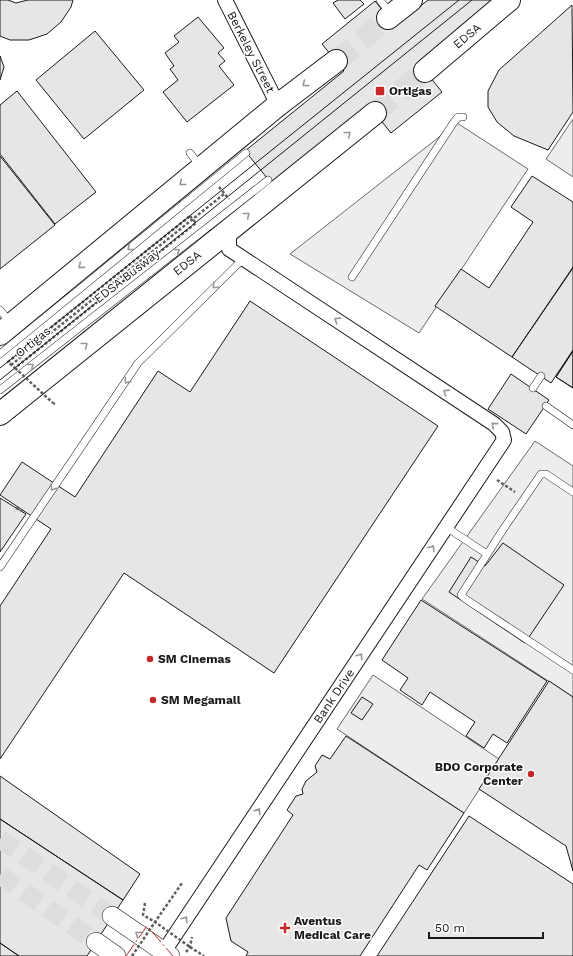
<svg xmlns="http://www.w3.org/2000/svg" width="573" height="956" font-family="'Work Sans',sans-serif">
<style>
.built{fill:#ededed;stroke:#6a6a6a}
.building{fill:#e6e6e6;stroke:#1a1a1a}
.lines{fill:none;stroke-linecap:round;stroke-linejoin:round}
.secondary-tunnel{stroke:#ddd;stroke-width:19;stroke-dasharray:19 10;stroke-linecap:butt}
.trunk-tunnel{stroke:#ddd;stroke-width:22;stroke-dasharray:22 11;stroke-linecap:butt}
.service-casing{stroke:#1a1a1a;stroke-width:8}
.minor-casing{stroke:#1a1a1a;stroke-width:16}
.secondary-casing{stroke:#1a1a1a;stroke-width:20}
.trunk-casing{stroke:#1a1a1a;stroke-width:24}
.path{stroke:#5f5f5f;stroke-width:2.5;stroke-dasharray:3 2;stroke-linecap:butt}
.service{stroke:#fff;stroke-width:7}
.minor{stroke:#fff;stroke-width:14}
.secondary{stroke:#fff;stroke-width:19}
.trunk{stroke:#fff;stroke-width:22}
.tram{stroke:#1a1a1a;stroke-width:1}
.path-bridge{stroke:#5f5f5f;stroke-width:2.5;stroke-dasharray:3 2;stroke-linecap:butt}
.power{stroke:#c62828;stroke-width:1;stroke-dasharray:14 3 2 3;stroke-linecap:butt}
.oneway{stroke:#989898}
.poi-dot{fill:#c62828;stroke:#fff;stroke-width:1.5}
.labels{text-anchor:middle;dominant-baseline:central;stroke-width:3;stroke-linejoin:round;paint-order:stroke}
.street-label{font-size:12px;fill:#1a1a1a;stroke:#fff}
.poi-label{font-size:12px;font-weight:bold;fill:#1a1a1a;stroke:#fff;text-anchor:start}
</style>
<rect width="100%" height="100%" fill="#fff"/>
<path class="built" d="M573 119V177L546 159Z
M457 123 528 169 419 333 290 254Z
M535 441 573 466V697L422 599Z
M373 675 499 759 464 813 337 729Z"/>
<path class="building" d="M0 0H8L16 3 28 0H73L71 7 61 22 47 34 29 40H10L0 36Z
M338 0H360L364 4 345 19 333 3Z
M428 0H496L418 62 442 92 391 133 369 106 272 184 245 151 344 71 322 44 375 1 395 26Z
M572 5 573 112 548 150 514 136 497 122 488 107V91L499 70Z
M198 17 224 48 218 53 225 61 219 66 234 85 187 122 163 92 178 80 170 69 174 66 165 53 179 42 174 36Z
M95 31 144 90 84 139 36 80Z
M0 56 4 67 0 80Z
M17 91 96 192 55 224 0 154V105Z
M0 156 55 225 0 269Z
M532 176 573 202V268L512 357 435 306 461 269 489 288 533 222 511 207Z
M573 267V350L551 383 512 357Z
M250 301 438 426 274 673 124 573 0 759V606L51 529 0 495 22 462 75 497 158 371 190 392Z
M573 351V388L556 377Z
M573 351V388L556 377Z
M511 374 549 400 526 434 488 409Z
M0 498 26 514 0 552Z
M503 543 564 585 525 643 449 592 471 557 485 566Z
M421 600 547 681 507 743 493 734 484 748 466 736 475 722 430 692 422 705 400 690 408 678 382 660Z
M549 681 573 697V871L566 846 479 789Z
M362 697 373 704 362 720 351 713Z
M346 736 464 813 427 870 419 865 360 956H246L248 952 231 941 226 918 293 815 287 810 296 796 303 794 302 789 306 781 317 772 315 766 322 755 330 759Z
M0 776 140 874 123 900 0 819Z
M469 816 573 884V956H377Z
M0 819 123 900 87 956H19L0 943Z
M0 943 19 956H0Z"/>
<g class="lines">
<path class="secondary-tunnel" d="M0 839 112 916
M0 875 96 942"/>
<path class="trunk-tunnel" d="M336 61 388 18
M375 113 425 71"/>
<g class="service-casing">
<path id="service" d="M380 0 391 14
M190 153 201 167
M352 277 454 122 458 117H463
M0 310 10 322
M0 354 246 153
M533 388 541 376
M0 390 268 180
M546 406 573 425
M573 492 546 474H541L504 528 461 595 464 598 573 670
M446 527 487 554
M0 567 138 363 243 259"/>
</g>
<g class="minor-casing">
<path id="minor" d="M225 0 278 105
M161 956 504 440 502 432 494 424 229 249V229"/>
</g>
<g class="secondary-casing">
<path id="secondary" d="M112 916 170 956
M96 942 116 956"/>
</g>
<g class="trunk-casing">
<path id="trunk" d="M388 18 411 0
M425 71 509 0
M0 334 278 105 336 61
M0 414 375 113"/>
</g>
<path class="path" d="M219 187 229 199
M190 216 196 223 15 368 8 362Z
M11 365 224 194
M53 403 55 404
M497 480 515 492
M16 508 25 512
M145 903 143 915 155 922 182 883
M190 947 204 956
M186 952 190 947 192 937"/>
<use href="#service" class="service"/>
<use href="#minor" class="minor"/>
<use href="#secondary" class="secondary"/>
<use href="#trunk" class="trunk"/>
<path class="tram" d="M0 368 459 0
M0 380 472 0"/>
<path class="path-bridge" d="M15 368 53 403
M132 956 155 922 190 947"/>
<path class="power" d="M126 956 147 926 173 956"/>
</g>
<defs><path id="oneway-chevron" d="M-2-3.5L2.5 0L-2 3.5" fill="none" stroke-width="1.6" stroke-linecap="round" stroke-linejoin="round"/></defs>
<g class="oneway">
<use href="#oneway-chevron" transform="translate(305 84) rotate(143)"/>
<use href="#oneway-chevron" transform="translate(348 134) rotate(-39)"/>
<use href="#oneway-chevron" transform="translate(182 183) rotate(141)"/>
<use href="#oneway-chevron" transform="translate(247 215) rotate(-39)"/>
<use href="#oneway-chevron" transform="translate(130 248) rotate(141)"/>
<use href="#oneway-chevron" transform="translate(177 251) rotate(-38)"/>
<use href="#oneway-chevron" transform="translate(81 266) rotate(140)"/>
<use href="#oneway-chevron" transform="translate(215 286) rotate(135)"/>
<use href="#oneway-chevron" transform="translate(337 320) rotate(-147)"/>
<use href="#oneway-chevron" transform="translate(85 345) rotate(-39)"/>
<use href="#oneway-chevron" transform="translate(31 366) rotate(-38)"/>
<use href="#oneway-chevron" transform="translate(127 381) rotate(125)"/>
<use href="#oneway-chevron" transform="translate(446 392) rotate(-147)"/>
<use href="#oneway-chevron" transform="translate(494 425) rotate(-140)"/>
<use href="#oneway-chevron" transform="translate(53 488) rotate(124)"/>
<use href="#oneway-chevron" transform="translate(432 548) rotate(-56)"/>
<use href="#oneway-chevron" transform="translate(360 656) rotate(-56)"/>
<use href="#oneway-chevron" transform="translate(258 811) rotate(-56)"/>
<use href="#oneway-chevron" transform="translate(185 919) rotate(-56)"/>
<use href="#oneway-chevron" transform="translate(138 934) rotate(-146)"/>
</g>
<g class="poi-dot">
<rect x="375" y="86" width="10" height="10" rx="2"/>
<circle cx="150" cy="659" r="4"/>
<circle cx="153" cy="700" r="4"/>
<circle cx="531" cy="774" r="4"/>
<path d="M283 922h4v4h4v4h-4v4h-4v-4h-4v-4h4z"/>
</g>
<g class="labels">
<g class="street-label">
<text transform="translate(467 36) rotate(-40)">EDSA</text>
<text transform="translate(251 52) rotate(63)">Berkeley Street</text>
<text transform="translate(187 263) rotate(-38)">EDSA</text>
<text transform="translate(127 276) rotate(-38)">EDSA Busway</text>
<text transform="translate(33 342) rotate(-39)">Ortigas</text>
<text transform="translate(334 696) rotate(-56)">Bank Drive</text>
</g>
<g class="poi-label">
<text x="389" y="91">Ortigas</text>
<text x="158" y="659">SM Cinemas</text>
<text x="161" y="700">SM Megamall</text>
<text x="523" y="767" text-anchor="end">BDO Corporate<tspan x="523" dy="14">Center</tspan></text>
<text x="294" y="921">Aventus<tspan x="294" dy="14">Medical Care</tspan></text>
</g>
</g>
<path d="M429 932v6h114v-6" fill="none" stroke="#1a1a1a" stroke-width="2"/>
<text x="435" y="932" font-size="12" fill="#1a1a1a" stroke="#ffffff" stroke-width="3" paint-order="stroke">50 m</text>
</svg>
